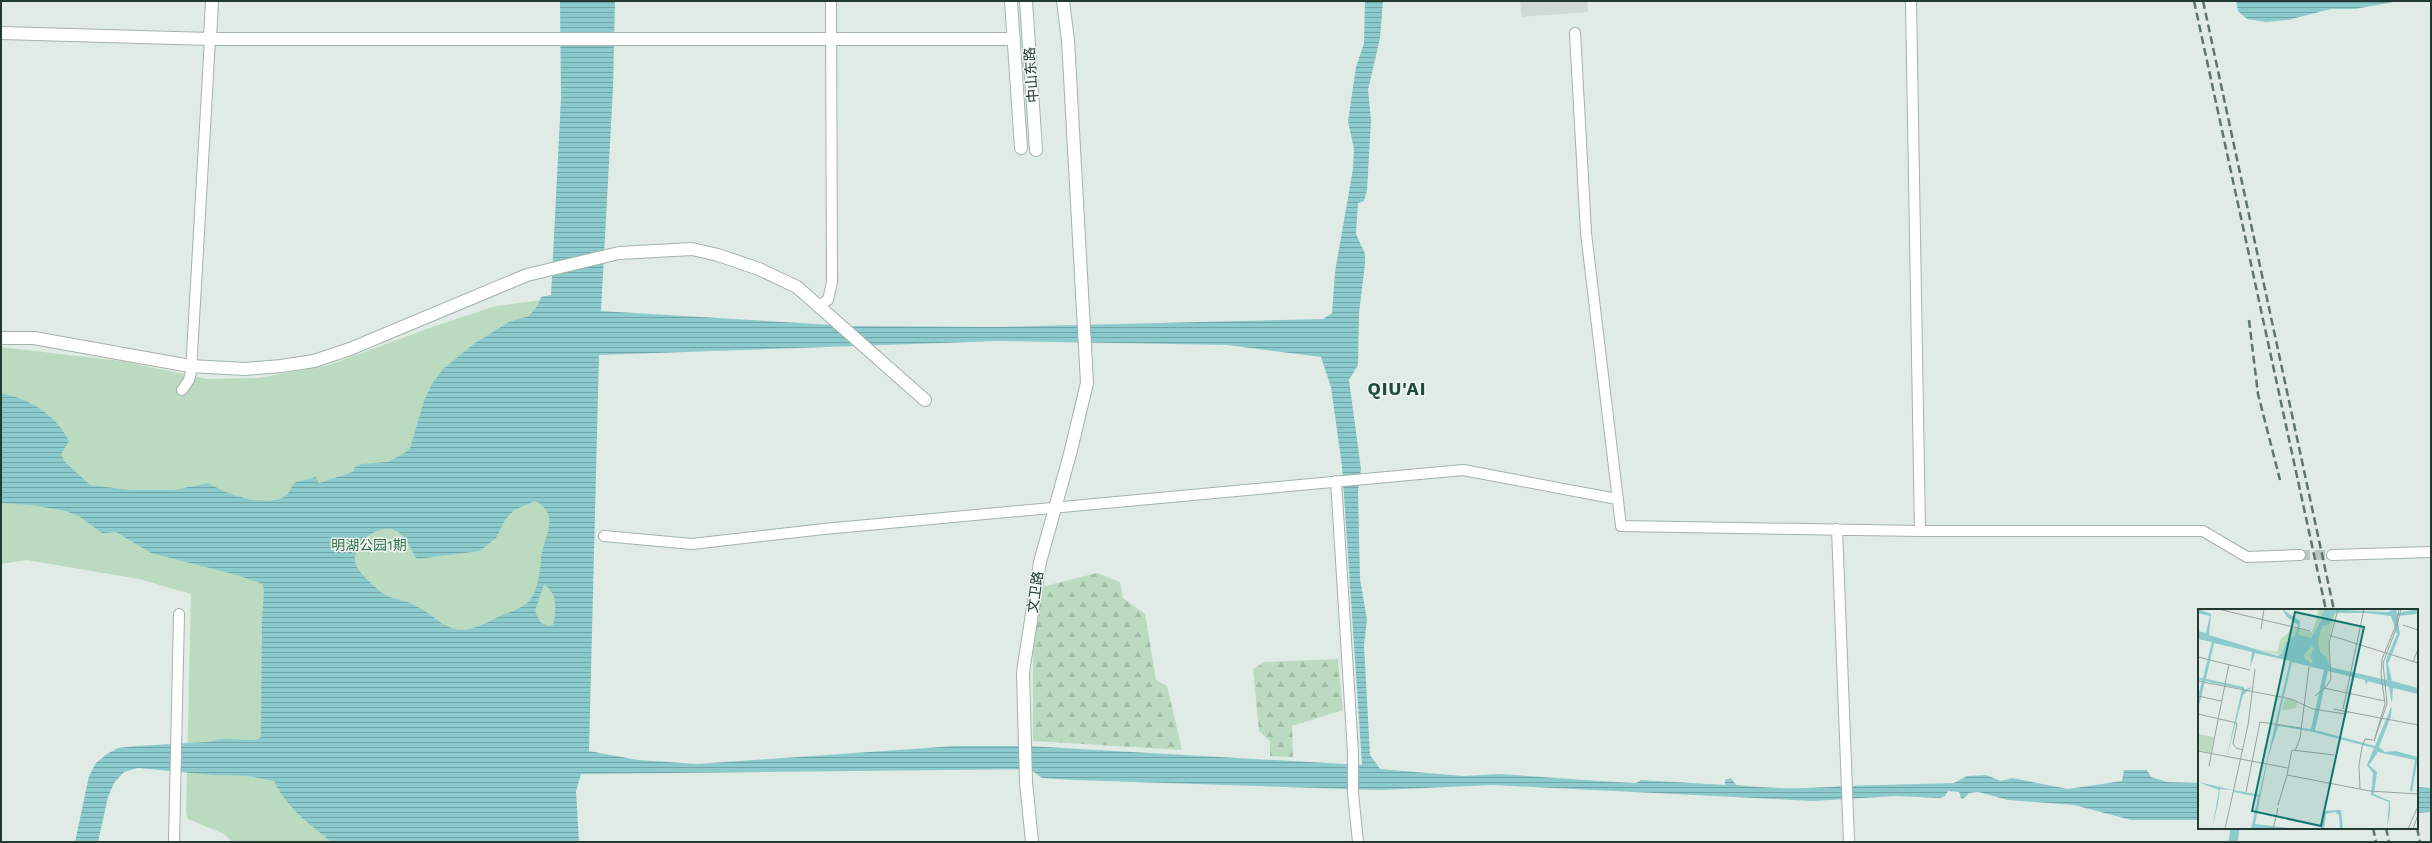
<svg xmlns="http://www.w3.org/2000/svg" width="2432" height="843" font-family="'Work Sans','Noto Sans SC',sans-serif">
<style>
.built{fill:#cfdad4}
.forest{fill:url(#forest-firs)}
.green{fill:#bbdbc0}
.water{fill:url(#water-rules);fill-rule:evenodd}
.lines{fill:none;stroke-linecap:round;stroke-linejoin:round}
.canal{stroke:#8bcacd;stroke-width:9}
.minor-tunnel{stroke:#bbc8c1;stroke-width:10;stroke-dasharray:10 5;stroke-linecap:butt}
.minor-casing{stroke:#a4b2ab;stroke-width:12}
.tertiary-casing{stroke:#a4b2ab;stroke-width:14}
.secondary-casing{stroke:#a0b6ac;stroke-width:14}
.minor{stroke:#fff;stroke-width:10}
.tertiary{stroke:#fff;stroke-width:12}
.secondary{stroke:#fff;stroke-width:12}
.rail{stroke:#5d766c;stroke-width:2.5;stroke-dasharray:8 4;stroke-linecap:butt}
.labels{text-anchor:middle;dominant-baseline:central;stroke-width:3;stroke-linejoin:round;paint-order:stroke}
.street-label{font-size:14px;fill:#223a31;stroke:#f1f7f4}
.park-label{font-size:14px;fill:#2f6f40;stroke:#f1f7f4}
.district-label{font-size:18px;font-weight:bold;letter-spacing:1px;fill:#1f4b3c;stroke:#f1f7f4}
.inset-river{fill:none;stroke:#8bcacd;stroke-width:2}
.inset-road{fill:none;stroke:#95a49d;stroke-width:1}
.view{fill:#0f766e;fill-opacity:0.15;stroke:#0f766e;stroke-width:2}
.inset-edge{fill:none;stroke:#223a31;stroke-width:2}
</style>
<defs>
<pattern id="forest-firs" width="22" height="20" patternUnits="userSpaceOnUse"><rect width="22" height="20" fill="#bbdbc0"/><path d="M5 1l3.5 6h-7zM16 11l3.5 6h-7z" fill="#a0bda5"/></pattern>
<pattern id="water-rules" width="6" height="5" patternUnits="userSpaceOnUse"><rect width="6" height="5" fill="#8bcacd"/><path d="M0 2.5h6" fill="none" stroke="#71a5a7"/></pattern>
</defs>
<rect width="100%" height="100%" fill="#e1ebe5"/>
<path class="built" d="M1520 1H1587L1588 12 1522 17Z"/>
<path class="forest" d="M1097 573 1120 582 1123 598 1145 614 1156 680 1167 686 1182 750 1033 741V589Z
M1338 659 1343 710 1292 726 1293 757 1270 756V741L1259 731 1253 669 1265 662Z"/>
<path class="green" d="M542 300 560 605 555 842H232L224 834 188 819 186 813 191 594 139 579 27 560 1 564V347L121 361 207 379 258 378 329 365 432 327 496 306Z"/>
<path class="water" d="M560 1H615L613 88 601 311 850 326 997 327 1323 319 1332 313 1335 272 1353 169 1354 149 1348 121 1356 67 1364 43 1365 1H1383L1380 38 1368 90 1371 120 1367 190 1364 201 1358 203 1356 234 1365 254V264L1359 313 1358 365 1349 380 1361 469 1358 491 1360 579 1367 620 1364 645 1370 755 1380 769 1463 776 1500 774 1614 782 1636 783 1641 780 1725 785V780L1731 778 1736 785C1772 789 1808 789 1844 786L1954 783 1967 776 1986 775 2001 781 2012 778 2068 789 2122 781 2124 770H2147L2151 777 2167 782 2199 783V820H2131L2074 805 2008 800 1978 792 1969 793 1963 799 1961 798 1959 792 1948 791 1945 796 1940 798 1896 796 1813 801 1493 785 1379 790 1074 780 1042 778 1030 769 581 774 576 791 579 842H332C309 824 287 808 274 781L248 776 214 775 138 768 124 772 114 783 108 797 98 842H75L89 776 96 763 107 754 118 748 137 746 208 742 221 739 255 740 261 737 262 622 264 589 262 584 237 575 151 553 116 532 102 533 80 517 66 511 31 505 1 503V393C30 399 56 415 69 441L61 454 64 461 90 485 130 490H174L209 483C226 495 266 508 285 496 291 492 291 485 296 482L316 477 319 483 353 472 355 467 361 464 388 462 406 452 410 448 424 401 432 384 443 369 475 343 509 322 529 316 538 305 541 297 551 295 561 98ZM998 341 1227 345 1321 357 1331 387 1342 466 1362 765 1027 746H955L697 764 638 760 589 751 599 355ZM535 501C562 515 543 537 541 559 540 572 538 593 528 602 521 609 507 613 498 617 486 623 472 631 459 630 441 627 430 612 414 605 406 600 394 600 386 595 379 592 358 572 356 565 349 544 381 520 398 532 407 537 411 551 417 559L480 551 496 538 505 520 514 510ZM544 584C558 594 556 609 553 625L548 626 540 622 535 611Z
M2236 1H2399L2355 9H2331L2288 20 2266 22 2247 19 2238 11Z
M2417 787 2431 788V812L2417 813Z"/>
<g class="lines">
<path class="canal" d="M2233 842 2235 828"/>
<path class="minor-tunnel" d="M2300 555H2332"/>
<g class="minor-casing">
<path id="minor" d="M1575 33 1586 233 1621 526 1920 531 1911 1
M819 305 828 300 832 282 831 1
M182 390 189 380 191 372 210 39
M1336 481 1353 752V793L1358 842
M1837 529 1849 842
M1920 531H2203L2247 557 2300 555
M604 536 692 544 824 529 1463 470 1617 499
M2332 555 2431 552
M174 842 179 614"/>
</g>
<g class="tertiary-casing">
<path id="tertiary" d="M1 33 210 39H1014
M210 39 212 1
M1 338H34L190 366 245 369 281 366 314 361 350 349 527 275 619 253 692 249 718 255 759 269 797 287 925 400
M1032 842 1026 782 1023 672 1040 562 1070 454 1087 383 1068 40 1063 1"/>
</g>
<g class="secondary-casing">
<path id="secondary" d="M1011 1 1021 148
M1026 1 1036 150"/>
</g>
<use href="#minor" class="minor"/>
<use href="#tertiary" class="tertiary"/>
<use href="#secondary" class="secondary"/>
<path class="rail" d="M2194 1 2326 610
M2203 1 2334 610
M2249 320 2258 394 2280 480
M2373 828 2376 842
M2386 828 2389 842
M2417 828 2420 842"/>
</g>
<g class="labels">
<g class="street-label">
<text transform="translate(1031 75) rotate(-94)">中山东路</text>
<text transform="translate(1035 592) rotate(-82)">文卫路</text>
</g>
<g class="park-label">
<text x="369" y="545">明湖公园1期</text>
</g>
<g class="district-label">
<text x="1397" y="388">QIU'AI</text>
</g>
</g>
<g transform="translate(2198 609)">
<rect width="220" height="220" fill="#e1ebe5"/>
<path d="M87 89 100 92 98 99 84 101Z" fill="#bbdbc0"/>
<path d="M120 0H139L131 28 132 58 62 41 79 43 83 30 95 19 114 23 119 10ZM0 125 16 128 13 144 0 141Z" fill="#bbdbc0"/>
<path d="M0 0 13 5 11 26 80 47 84 45 88 34 97 26 100 16 89 8 84 0 102 12 101 26 113 29 124 11 123 0 125 6 126 0 189 3 198 0 199 4 220 0 218 5 199 7 202 25 190 55 194 72 220 79V85L195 79 193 107 181 138 187 143 197 142 220 148 214 183 212 182 217 151 180 143 171 156 179 163 176 185 192 192V203L189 220 191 193 173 186 175 164 169 156 176 139 111 122 80 117 70 149 57 215 101 220H53L92 52 57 44 52 59 54 43 16 34 8 70 46 78V81L54 78 45 86 28 151 44 80 7 72 0 101V87L4 72 0 69H5L14 33 0 30V22L8 24 12 7 0 4ZM137 4H169L193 7 199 25 188 51 189 71 132 58 128 48 122 43 120 32 124 17 131 15ZM114 37 116 40 112 47 115 53 113 54 107 50 106 46ZM94 53 126 61 113 120 79 116ZM130 62 167 71 168 76 170 72 191 78 194 96 177 137 117 121ZM0 173 35 181 22 180 20 194 14 220 21 181ZM143 201 145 220H142L141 206 137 203 128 205 126 220H123L125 202Z" fill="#8bcacd" fill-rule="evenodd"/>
<path class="inset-river" d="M36 182 61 187"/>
<path class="inset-road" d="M20 0 112 22M201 0 198 16 184 50 183 65 187 95 176 132 189 95 185 54 199 17 203 0M205 16 220 21M63 20 66 0M131 26 188 44M188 44 220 54M0 48 52 61M215 53 220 40M0 72 93 90 115 100 147 105 151 102M126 79 187 92M0 87 23 92M117 87 128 78 133 70 131 34 140 0M135 100 220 116M145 100 166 0M0 105 39 114 35 135 38 139 45 141M0 142 90 159M97 142 102 129 111 58M136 146 94 141 89 166 172 182 220 185M11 157 31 55M162 180 161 156 164 138 167 130 175 131M48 183 62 113 103 119M80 196 89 166M27 220 50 116 57 60M75 220 80 199M210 220 220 197M215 220 220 206"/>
<path class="view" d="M97 3 166 18 123 217 54 202Z"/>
<rect width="220" height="220" class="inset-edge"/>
</g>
<rect width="2432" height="843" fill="none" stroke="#223a31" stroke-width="4"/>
</svg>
